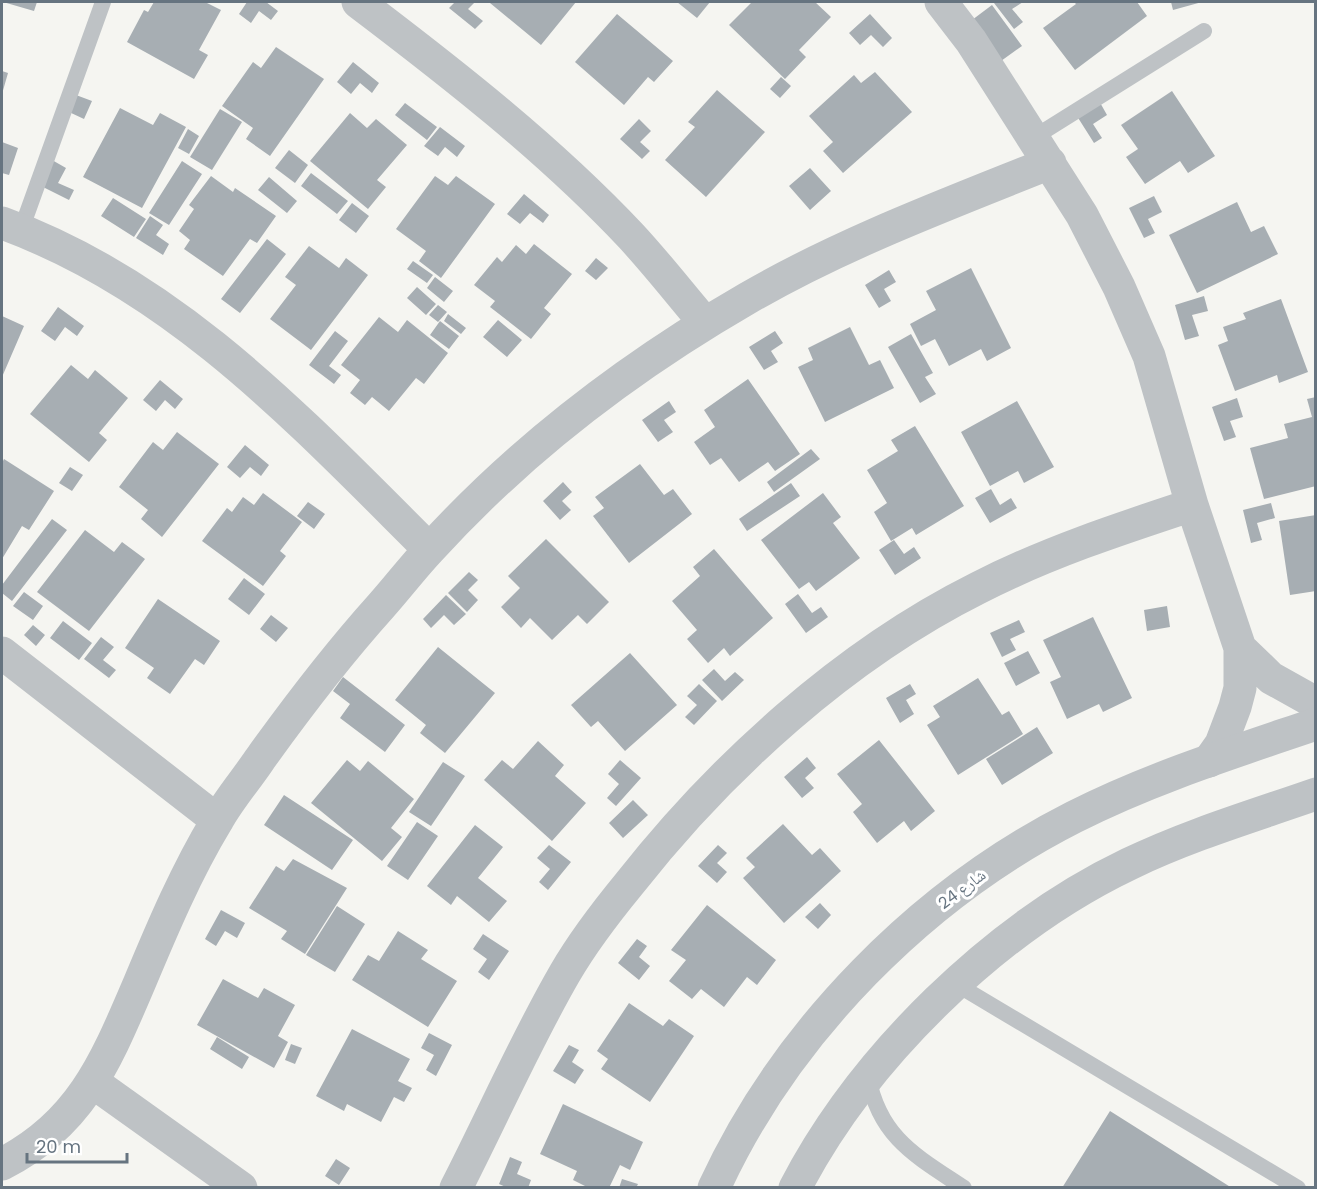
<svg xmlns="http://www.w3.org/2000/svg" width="1317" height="1189" font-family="Poppins,'Noto Naskh Arabic',sans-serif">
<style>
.building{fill:#a7aeb3}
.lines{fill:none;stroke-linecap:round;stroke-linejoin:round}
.service{stroke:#bec2c5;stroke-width:16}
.minor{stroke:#bec2c5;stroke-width:33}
.tertiary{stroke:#bec2c5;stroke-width:33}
.labels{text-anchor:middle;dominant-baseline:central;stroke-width:6;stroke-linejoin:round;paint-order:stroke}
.street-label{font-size:16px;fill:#667480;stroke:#fff}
</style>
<rect width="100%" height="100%" fill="#f5f5f1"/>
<path class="building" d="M3 2H37L34 11Z
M154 2H205L221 10 199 50 208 55 194 79 127 42 144 10 148 12Z
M247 2H266L278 11 271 20 259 11 251 23 239 14Z
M455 2H475L468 9 483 21 475 29 449 8Z
M491 2H576L541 45 490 3Z
M677 2H710L697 18Z
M752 2H815L831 17 799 50 806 57 785 79 729 25Z
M995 2H1023L1012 9 1023 22 1014 29 994 3Z
M1074 2H1137L1147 16 1075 70 1043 28 1076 4Z
M1171 2H1202L1173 10Z
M992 5 1022 46 1001 61 972 20Z
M617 14 673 61 654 82 648 77 624 105 575 62Z
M870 14 892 38 883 47 871 35 860 45 849 33Z
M276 47 324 79 270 156 246 139 253 128 222 106 253 62 261 68Z
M353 62 379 83 372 93 360 83 351 94 337 82Z
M2 71 8 73 2 94Z
M875 72 912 112 843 173 823 151 833 142 809 116 854 75 861 83Z
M781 77 791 86 780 98 770 89Z
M717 90 765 132 706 197 665 160 695 127 688 122Z
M1172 91 1215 156 1188 173 1180 161 1145 184 1126 157 1138 149 1121 125Z
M76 95 92 101 84 119 69 112Z
M1098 99 1107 115 1093 124 1102 138 1094 143 1075 113Z
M405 103 437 127 427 140 395 115Z
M120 108 153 125 160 113 186 127 142 208 83 177Z
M220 109 242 122 212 170 190 157Z
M350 113 367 128 376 119 407 145 377 180 386 187 368 209 310 161Z
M639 119 651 131 640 142 650 151 642 159 620 139Z
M440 127 465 146 457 157 445 147 438 156 424 146Z
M188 129 199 136 189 154 178 148Z
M2 142 18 148 9 175 2 173Z
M289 150 308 165 295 183 275 168Z
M52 160 66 168 58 183 74 190 69 200 39 185Z
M182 161 202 174 169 225 149 213Z
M810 168 831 191 810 210 789 186Z
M311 173 348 201 337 214 301 186Z
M211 176 233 192 235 188 276 216 257 243 250 239 223 276 184 249 190 240 179 231 194 209 189 205Z
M435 176 448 185 456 176 495 204 441 278 419 261 426 251 396 229Z
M269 177 297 201 287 213 258 190Z
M524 194 549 215 543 223 530 213 520 224 507 214Z
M1154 196 1162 212 1148 219 1155 233 1144 238 1129 208Z
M113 198 146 219 134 237 101 216Z
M1237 202 1251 232 1264 226 1278 254 1197 293 1169 235Z
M352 203 369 216 356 233 339 220Z
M150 216 163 225 156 235 169 244 163 255 136 238Z
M267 239 286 254 240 313 221 299Z
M534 244 572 274 544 308 551 314 531 339 490 307 495 301 474 285 497 257 502 262 516 245 526 254Z
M309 246 339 268 346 258 368 275 311 350 270 319 296 285 285 277Z
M596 258 608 268 596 280 585 271Z
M413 261 433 275 427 283 407 269Z
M971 268 1011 348 987 361 981 349 949 366 935 339 921 346 910 324 936 310 926 291Z
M889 270 896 282 884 289 891 301 879 308 865 285Z
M435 277 453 291 444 302 427 288Z
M417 287 436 304 426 315 407 298Z
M1204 296 1208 311 1192 315 1199 336 1185 340 1175 305Z
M1281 299 1308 372 1279 383 1277 375 1235 391 1218 345 1228 341 1223 327 1246 319 1243 313Z
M438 305 447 312 438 322 429 315Z
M58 307 84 326 77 336 65 327 55 341 41 331Z
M448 314 466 328 461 334 444 321Z
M2 316 24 326 2 377Z
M379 317 398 332 407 320 448 353 424 384 416 378 389 411 372 397 365 405 350 393 360 380 341 365Z
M498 320 522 340 507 357 483 337Z
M440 321 459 336 449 349 430 335Z
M850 327 869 365 880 360 894 388 825 422 798 367 813 360 808 348Z
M335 331 348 341 329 366 341 375 334 384 309 365Z
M775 331 783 343 771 351 778 362 764 370 749 347Z
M911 334 933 373 925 377 936 394 920 403 888 347Z
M71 365 88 379 95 370 128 398 99 433 107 440 89 462 30 414Z
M748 379 800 454 775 471 768 462 739 482 721 458 710 465 694 442 715 427 704 410Z
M160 380 183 399 175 409 165 400 156 411 143 400Z
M1316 397V486L1264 499 1250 448 1288 438 1284 424 1312 417 1307 399Z
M1237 398 1243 417 1230 421 1236 437 1224 441 1212 407Z
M669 401 676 412 664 420 673 432 658 442 642 420Z
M1017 401 1054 467 1024 483 1018 471 990 486 961 432Z
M915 426 964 506 916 535 912 528 891 541 874 512 887 503 867 470 898 451 891 440Z
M177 432 219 464 162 537 141 519 148 510 119 487 153 442 163 450Z
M245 445 269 465 261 476 250 467 240 478 227 467Z
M811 449 820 459 774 492 767 482Z
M4 459 54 491 29 530 22 526 2 559V463Z
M640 464 664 495 673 489 692 514 629 563 593 516 604 508 595 497Z
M70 467 83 475 72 491 59 483Z
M563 482 572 492 562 501 571 510 560 520 543 501Z
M791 483 800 496 747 531 739 519Z
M991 489 1000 505 1011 498 1017 508 990 523 975 498Z
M263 493 302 522 280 551 286 556 263 586 202 541 227 508 232 512 243 497 254 505Z
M823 493 841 517 833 523 860 558 816 591 809 582 799 589 761 540Z
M308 502 325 514 314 529 297 516Z
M1271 503 1275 518 1257 523 1262 540 1251 543 1243 510Z
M1316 515V591L1290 595 1279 521Z
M52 519 67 530 12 601 2 593V585Z
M85 530 114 552 122 542 145 559 89 631 37 592Z
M546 539 609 602 587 624 578 615 552 640 530 618 521 628 501 607 520 588 508 576Z
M894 540 904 554 914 547 921 558 895 575 879 550Z
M714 549 773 618 730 656 724 648 708 663 687 639 697 630 672 601 700 576 693 567Z
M469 572 478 580 468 590 478 600 467 612 448 593Z
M244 578 265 594 249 615 228 599Z
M24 592 43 606 33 620 13 606Z
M798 594 812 613 821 607 828 617 806 633 785 604Z
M446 595 466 614 454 625 444 615 431 628 423 619Z
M158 599 220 641 204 665 195 659 170 694 147 678 154 668 125 648Z
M1167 606 1170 627 1147 631 1144 610Z
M271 615 288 628 276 642 260 629Z
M1093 617 1132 698 1103 712 1099 704 1067 719 1050 682 1061 677 1043 640Z
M1019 620 1025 632 1010 639 1016 650 1002 657 990 633Z
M63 621 92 643 79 660 50 638Z
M33 625 45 635 36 646 24 635Z
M101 637 114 647 103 660 116 670 109 678 84 659Z
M438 647 495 693 445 753 420 733 426 725 395 700Z
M1028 651 1040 673 1016 686 1004 663Z
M630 653 677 705 625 751 598 721 591 727 571 705Z
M714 669 725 681 735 672 744 680 722 701 702 680Z
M343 677 405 725 385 752 340 718 350 704 333 691Z
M978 678 1002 715 1009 711 1023 734 958 775 927 725 940 717 933 706Z
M699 684 717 701 694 725 685 717 697 705 687 696Z
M910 684 916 694 906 700 914 714 900 723 886 698Z
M1037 727 1053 753 1002 785 986 759Z
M879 740 935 811 911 831 904 821 877 843 853 812 862 804 837 774Z
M538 741 564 765 555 776 586 803 552 841 484 780 502 760 513 769Z
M807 757 816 768 805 778 814 788 802 798 784 777Z
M347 760 360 771 368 761 414 799 391 828 402 837 382 861 311 803Z
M620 760 641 778 616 806 607 798 619 784 608 774Z
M443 762 465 776 431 826 409 812Z
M284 795 353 840 332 870 264 825Z
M633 800 648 815 623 838 609 823Z
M417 822 438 836 408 880 387 866Z
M783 824 812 855 820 848 841 871 784 923 743 878 755 867 746 858Z
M475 825 503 847 478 878 507 901 489 922 457 896 451 905 427 886Z
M549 845 571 862 548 890 539 882 550 869 537 858Z
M718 845 727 853 717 863 727 872 717 883 698 866Z
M293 859 347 888 305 954 281 939 287 931 249 908 276 866 284 871Z
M820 903 831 915 818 929 805 917Z
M707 905 776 960 757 985 747 977 724 1007 701 989 692 999 669 981 686 960 671 950Z
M337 906 365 924 335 972 306 955Z
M221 910 245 923 237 938 225 931 216 946 205 939Z
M398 931 428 950 421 959 457 981 428 1027 352 980 368 955 379 961Z
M483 934 509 951 489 980 478 972 487 959 473 949Z
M637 939 647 946 639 957 650 966 639 980 618 963Z
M223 979 258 998 264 988 295 1005 278 1036 288 1042 274 1068 197 1025Z
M629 1003 663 1026 669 1019 694 1036 650 1102 601 1069 608 1059 597 1051Z
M352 1029 410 1059 398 1081 412 1088 404 1102 394 1097 381 1122 347 1104 344 1111 316 1096Z
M429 1033 452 1045 436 1076 426 1070 434 1055 421 1048Z
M217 1037 249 1057 242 1069 210 1049Z
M291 1044 302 1048 295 1064 285 1060Z
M569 1045 579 1050 572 1062 584 1070 575 1084 553 1071Z
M563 1104 643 1142 630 1170 620 1165 609 1188H589L573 1180 577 1171 540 1154Z
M1110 1111 1232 1188H1062Z
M510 1157 522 1162 517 1174 531 1180 528 1188H508L499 1184Z
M336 1159 350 1168 339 1185 325 1176Z
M622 1179 638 1184 636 1188H619Z"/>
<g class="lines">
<path class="service" d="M1033 138 1204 31
M21 230 103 2
M956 984 1298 1188
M868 1077C880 1138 916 1156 964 1188"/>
<path class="minor" d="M358 2C453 74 549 149 631 236 657 264 681 295 705 323
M941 2 971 41 1082 215 1119 287 1149 356 1192 505 1240 648V688L1235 707 1221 744 1209 761
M2 223C176 286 301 422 429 549
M1240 648 1271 678 1316 703
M2 653 217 820
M94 1083 241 1188
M2 1164C81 1124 106 1061 139 984 162 929 186 872 217 821 229 799 246 780 260 759 298 706 337 655 381 606 398 587 413 567 430 549 521 449 632 365 748 298 843 243 948 204 1050 163
M456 1188C493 1116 525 1042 565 973 583 942 606 912 629 884 721 767 844 655 978 588 1046 553 1119 529 1192 505"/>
<path class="tertiary" d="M714 1188C786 1031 922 894 1074 817 1151 778 1234 752 1316 724
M795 1188C863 1057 995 928 1129 864 1189 835 1253 816 1316 794"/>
</g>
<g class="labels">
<g class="street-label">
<text transform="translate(962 889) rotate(-37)">شارع 24</text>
</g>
</g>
<rect width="1317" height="1189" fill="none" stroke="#667480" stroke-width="6"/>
<path d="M27 1153v9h100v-9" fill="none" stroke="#667480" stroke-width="3"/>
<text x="36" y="1153" font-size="18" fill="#667480" stroke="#ffffff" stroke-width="4.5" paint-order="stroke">20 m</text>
</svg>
